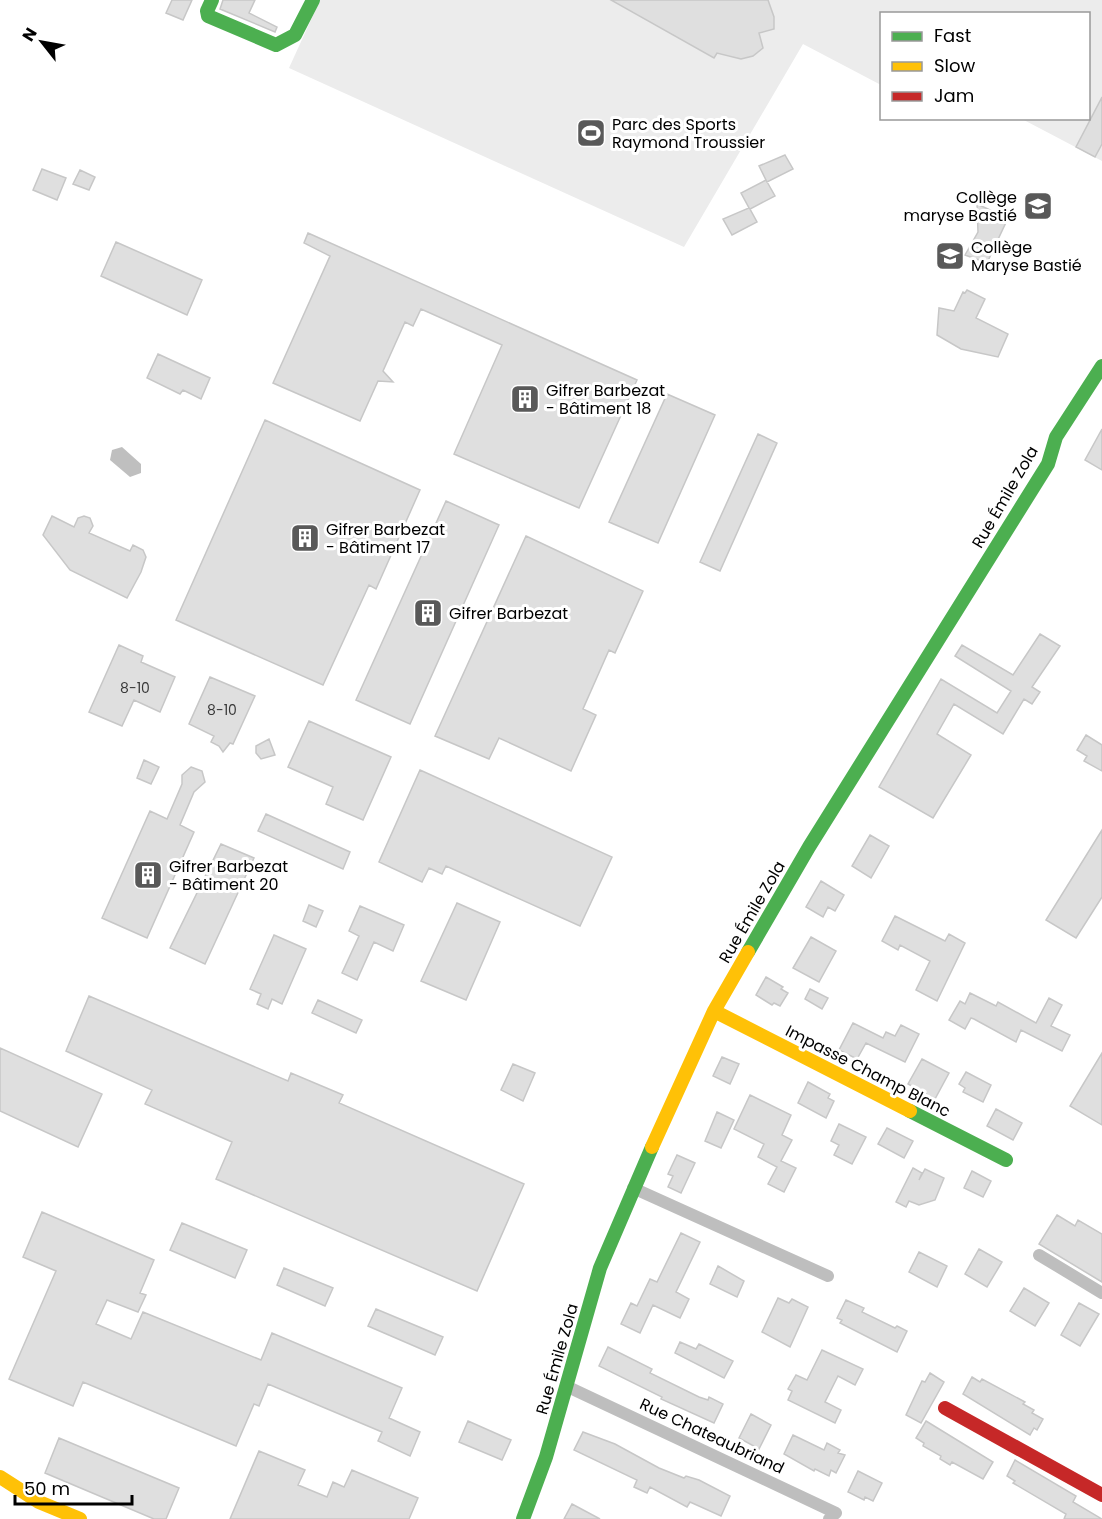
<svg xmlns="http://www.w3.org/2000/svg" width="1102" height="1519" font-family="Poppins,sans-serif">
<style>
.green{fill:#ececec}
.water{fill:#bfbfbf}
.building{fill:#dfdfdf;stroke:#c7c7c7;stroke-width:1.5}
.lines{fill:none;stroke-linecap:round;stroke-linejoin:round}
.street{stroke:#bebebe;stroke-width:12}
.fast{stroke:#4caf50;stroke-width:14}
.slow{stroke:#ffc107;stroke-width:14}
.jam{stroke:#c62828;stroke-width:14}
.labels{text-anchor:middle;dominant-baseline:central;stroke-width:6;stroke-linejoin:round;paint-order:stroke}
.number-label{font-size:14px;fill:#383838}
.poi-label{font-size:16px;fill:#000;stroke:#fff;text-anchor:start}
.street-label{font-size:16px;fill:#000;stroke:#fff}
</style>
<rect width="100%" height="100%" fill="#fff"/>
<path class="green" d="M320 0H1102V161L1022 119 1088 118V14H882L881 85 803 44 684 247 289 68Z"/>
<path class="water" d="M122 447 141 464V473L130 477 110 460 112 450Z"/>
<path class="building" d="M172 0H192L183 20 166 13Z
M223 0H255L249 13 277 27 275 32 220 9Z
M611 0H768L774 17V29L759 33 763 48 753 56 741 59 717 53 714 58Z
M1102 97V144L1095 157 1076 147Z
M785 155 793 169 767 182 759 166Z
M42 169 66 178 57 200 33 190Z
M80 170 95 177 89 190 73 184Z
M766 180 775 196 750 209 757 222 732 235 723 219 749 208 741 193Z
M977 204 1008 218 987 263 965 255 978 232Z
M308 233 637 380 579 508 454 454 502 345 421 309 413 326 405 322 383 371 393 382 378 381 360 421 273 383 330 256 304 243Z
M116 242 202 280 187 315 101 276Z
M967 290 985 299 976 318 1008 334 998 357 961 349 937 335 939 308 954 311 963 292 965 293Z
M158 354 210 378 201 399 183 390 180 394 147 378Z
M667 394 715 415 658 543 609 522Z
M265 420 420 490 376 589 369 585 323 685 176 620Z
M1102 429V470L1085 460Z
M758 434 777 443 720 571 700 562Z
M446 501 499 525 410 724 356 700Z
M52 516 74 527 78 518 84 516 90 518 93 526 89 533 130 551 133 545 143 550 146 557 141 572 127 598 70 570 43 535Z
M526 536 643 591 615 653 609 650 583 709 596 715 571 771 499 738 489 759 435 736Z
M1040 634 1060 646 1032 687 1040 692 1032 704 1024 699 1003 734 954 704 937 734 971 755 933 818 879 787 941 679 997 713 1011 691 955 656 962 645 1013 675Z
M119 645 143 656 141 662 175 677 160 712 134 700 122 726 89 712Z
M210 677 255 696 233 744 230 743 223 752 219 746 211 742 214 736 189 724Z
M309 721 391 757 363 820 326 804 333 787 288 767Z
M1086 735 1102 745V771L1084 761 1087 756 1077 750Z
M269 739 275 755 261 759 256 753V746Z
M144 760 159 767 151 784 137 778Z
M191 767 202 771 205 782 194 792 180 825 194 832 147 938 102 918 150 811 167 819 182 784V775Z
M420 770 612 857 580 926 446 866 442 874 429 868 422 882 379 862Z
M266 814 350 852 343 869 258 831Z
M1102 830V897L1076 938 1046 920Z
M870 835 889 846 871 878 852 866Z
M221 844 254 858 205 964 170 948Z
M821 881 844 895 835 911 828 907 823 917 806 907Z
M457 903 500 922 466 1000 421 981Z
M309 905 323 911 316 927 303 921Z
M360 906 404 925 393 951 374 942 357 980 342 973 359 936 349 931Z
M895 916 945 941 949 934 965 943 937 1001 916 990 930 961 900 945 898 950 882 941Z
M274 935 306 949 282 1004 272 999 268 1009 257 1004 261 994 250 989Z
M811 937 836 951 819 982 793 968Z
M766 977 783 987 781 989 788 993 780 1006 774 1003 772 1005 756 995Z
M810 989 828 998 822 1009 805 999Z
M970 993 996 1006 998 1002 1036 1023 1049 998 1062 1005 1051 1026 1070 1035 1062 1051 1021 1030 1016 1042 974 1019 971 1018 965 1029 949 1020 960 1001 965 1004Z
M89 996 288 1081 291 1073 343 1095 339 1103 524 1184 477 1291 216 1179 232 1142 145 1104 152 1090 66 1051Z
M318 1000 362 1020 356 1033 312 1013Z
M853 1023 883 1038 886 1032 895 1036 901 1025 919 1034 905 1062 866 1043 857 1059 839 1050Z
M0 1048 102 1094 78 1147 0 1111Z
M1102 1053V1125L1070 1106Z
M722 1057 739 1064 730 1084 713 1076Z
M922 1059 949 1073 935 1099 908 1084Z
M513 1064 535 1073 523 1101 501 1090Z
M966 1072 991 1085 983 1102 963 1092 965 1088 959 1084Z
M808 1082 830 1094 828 1098 834 1101 826 1118 798 1103Z
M750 1095 791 1115 782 1135 792 1140 781 1161 796 1168 784 1192 768 1184 777 1167 758 1157 764 1144 734 1129Z
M996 1109 1022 1123 1013 1140 987 1126Z
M717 1112 734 1120 721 1148 705 1141Z
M839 1124 866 1137 852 1164 834 1155 839 1145 831 1141Z
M887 1128 913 1141 904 1158 878 1144Z
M677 1155 695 1163 681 1193 668 1187 673 1176 668 1174Z
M913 1168 922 1173 919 1180 925 1169 944 1178 935 1200 919 1205 909 1201 906 1207 896 1202Z
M972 1171 991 1181 983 1197 964 1188Z
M42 1212 154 1260 140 1293 146 1295 138 1312 107 1300 96 1324 131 1339 143 1312 261 1360 272 1333 402 1388 389 1418 420 1432 410 1456 378 1441 382 1432 268 1384 259 1406 254 1404 236 1446 83 1382 73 1406 9 1379 56 1271 23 1257Z
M1057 1215 1075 1226 1078 1220 1102 1234V1282L1039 1244Z
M182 1223 247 1250 235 1278 170 1250Z
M681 1233 700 1242 676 1292 689 1299 680 1318 653 1305 640 1333 621 1324 631 1303 637 1306 650 1279 657 1282Z
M979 1249 1002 1262 987 1287 965 1274Z
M919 1252 947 1266 937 1287 909 1272Z
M718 1266 744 1281 737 1297 710 1284Z
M284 1268 333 1288 325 1306 277 1285Z
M1024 1288 1049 1303 1035 1326 1010 1311Z
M778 1298 789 1303 792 1299 808 1307 790 1347 762 1332Z
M846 1300 864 1308 862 1312 895 1328 897 1326 907 1331 897 1352 840 1323 842 1320 837 1318Z
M1079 1303 1099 1314 1080 1346 1061 1335Z
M376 1309 443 1337 435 1355 368 1326Z
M680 1342 696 1349 699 1344 733 1361 724 1378 675 1353Z
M608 1347 652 1369 650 1373 699 1397 708 1400 709 1397 723 1404 714 1423 661 1399 662 1397 599 1366Z
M822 1350 863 1369 855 1385 838 1376 825 1402 841 1410 835 1423 788 1400 792 1391 788 1389 796 1375 807 1380Z
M930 1373 944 1382 921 1423 906 1415 922 1381 925 1382Z
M972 1377 980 1382 982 1379 1025 1402 1023 1404 1034 1410 1032 1413 1043 1419 1037 1430 1034 1428 1030 1435 963 1394Z
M751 1414 771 1425 759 1449 739 1438Z
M468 1421 511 1440 502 1460 459 1442Z
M926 1421 993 1462 983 1479 952 1462 950 1465 940 1459 941 1456 923 1446 924 1443 916 1438Z
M583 1432 615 1444 659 1468 684 1478 686 1476 699 1480 730 1496 721 1516 690 1502 687 1507 650 1487 647 1493 634 1487 637 1480 574 1450Z
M793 1435 824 1450 827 1443 840 1450 838 1453 845 1455 836 1473 831 1470 829 1476 815 1469 814 1471 784 1454Z
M59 1438 179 1488 166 1519H154L45 1473Z
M259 1451 305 1470 298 1485 327 1497 333 1482 344 1487 352 1470 418 1498 409 1519H230Z
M1015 1460 1076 1496 1073 1502 1102 1519H1064L1066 1514 1013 1483 1015 1481 1007 1476Z
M858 1471 882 1483 873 1501 865 1497 864 1500 848 1492Z
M572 1504 600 1519H564Z"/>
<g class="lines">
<path class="street" d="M633 1188 828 1276
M1039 1255 1102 1293
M566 1386 836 1513 829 1519"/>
<path class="fast" d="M212 0 207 11 208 16 276 45 295 35 313 0
M748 952 809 847 1048 464 1056 437 1102 366
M910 1111 1006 1160
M523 1519 546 1457 600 1268 652 1147"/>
<path class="slow" d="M714 1011 910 1111
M652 1147 714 1011 748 952
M0 1477 39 1502 80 1519"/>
<path class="jam" d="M945 1408 1102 1495"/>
</g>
<defs>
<g id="stadium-square" transform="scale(1.5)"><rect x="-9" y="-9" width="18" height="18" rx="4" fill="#595959" stroke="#fff"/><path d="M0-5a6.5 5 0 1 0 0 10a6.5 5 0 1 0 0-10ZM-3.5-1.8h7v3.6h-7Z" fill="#fff"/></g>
<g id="school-square" transform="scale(1.5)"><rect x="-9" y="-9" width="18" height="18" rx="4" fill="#595959" stroke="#fff"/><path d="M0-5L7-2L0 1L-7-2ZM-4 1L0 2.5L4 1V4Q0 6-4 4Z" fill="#fff"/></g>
<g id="building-square" transform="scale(1.5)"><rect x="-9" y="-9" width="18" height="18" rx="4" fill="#595959" stroke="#fff"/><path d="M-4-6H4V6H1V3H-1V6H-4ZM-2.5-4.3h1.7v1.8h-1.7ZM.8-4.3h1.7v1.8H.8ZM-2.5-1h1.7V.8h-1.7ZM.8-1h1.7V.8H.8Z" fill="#fff"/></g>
</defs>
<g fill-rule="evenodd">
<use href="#stadium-square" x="591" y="133"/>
<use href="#school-square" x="1038" y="206"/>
<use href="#school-square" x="950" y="256"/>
<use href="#building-square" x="525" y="399"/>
<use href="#building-square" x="305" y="538"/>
<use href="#building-square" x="428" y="613"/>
<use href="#building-square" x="148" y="875"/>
</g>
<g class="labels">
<g class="number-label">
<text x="135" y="688">8-10</text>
<text x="222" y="710">8-10</text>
</g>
<g class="poi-label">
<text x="612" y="124">Parc des Sports<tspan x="612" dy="18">Raymond Troussier</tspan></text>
<text x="1017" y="197" text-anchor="end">Collège<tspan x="1017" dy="18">maryse Bastié</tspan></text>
<text x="971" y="247">Collège<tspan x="971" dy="18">Maryse Bastié</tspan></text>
<text x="546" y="390">Gifrer Barbezat<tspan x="546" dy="18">- Bâtiment 18</tspan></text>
<text x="326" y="529">Gifrer Barbezat<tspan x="326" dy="18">- Bâtiment 17</tspan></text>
<text x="449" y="613">Gifrer Barbezat</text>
<text x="169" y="866">Gifrer Barbezat<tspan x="169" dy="18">- Bâtiment 20</tspan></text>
</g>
<g class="street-label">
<text transform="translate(1005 497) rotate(-60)">Rue Émile Zola</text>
<text transform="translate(752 912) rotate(-60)">Rue Émile Zola</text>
<text transform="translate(868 1071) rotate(27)">Impasse Champ Blanc</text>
<text transform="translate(557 1359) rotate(-74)">Rue Émile Zola</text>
<text transform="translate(712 1436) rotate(25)">Rue Chateaubriand</text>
</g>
</g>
<rect x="880" y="12" width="210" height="108" fill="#ffffff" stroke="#999999" stroke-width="1.5"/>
<rect x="892" y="32" width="30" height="9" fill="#4caf50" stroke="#999999" stroke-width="1.5"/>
<text x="934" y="42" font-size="18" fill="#000000">Fast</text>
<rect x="892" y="62" width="30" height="9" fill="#ffc107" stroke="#999999" stroke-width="1.5"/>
<text x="934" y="72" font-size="18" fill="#000000">Slow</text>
<rect x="892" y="92" width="30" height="9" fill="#c62828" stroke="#999999" stroke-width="1.5"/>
<text x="934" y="102" font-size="18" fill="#000000">Jam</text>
<g transform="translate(42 42) rotate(301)" stroke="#ffffff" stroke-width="4.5" paint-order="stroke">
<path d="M0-4.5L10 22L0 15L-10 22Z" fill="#000000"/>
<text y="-9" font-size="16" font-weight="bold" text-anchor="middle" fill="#000000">N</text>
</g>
<path d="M15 1495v9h117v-9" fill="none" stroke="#000000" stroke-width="3"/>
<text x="24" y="1495" font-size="18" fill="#000000" stroke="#ffffff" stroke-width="4.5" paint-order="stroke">50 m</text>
</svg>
